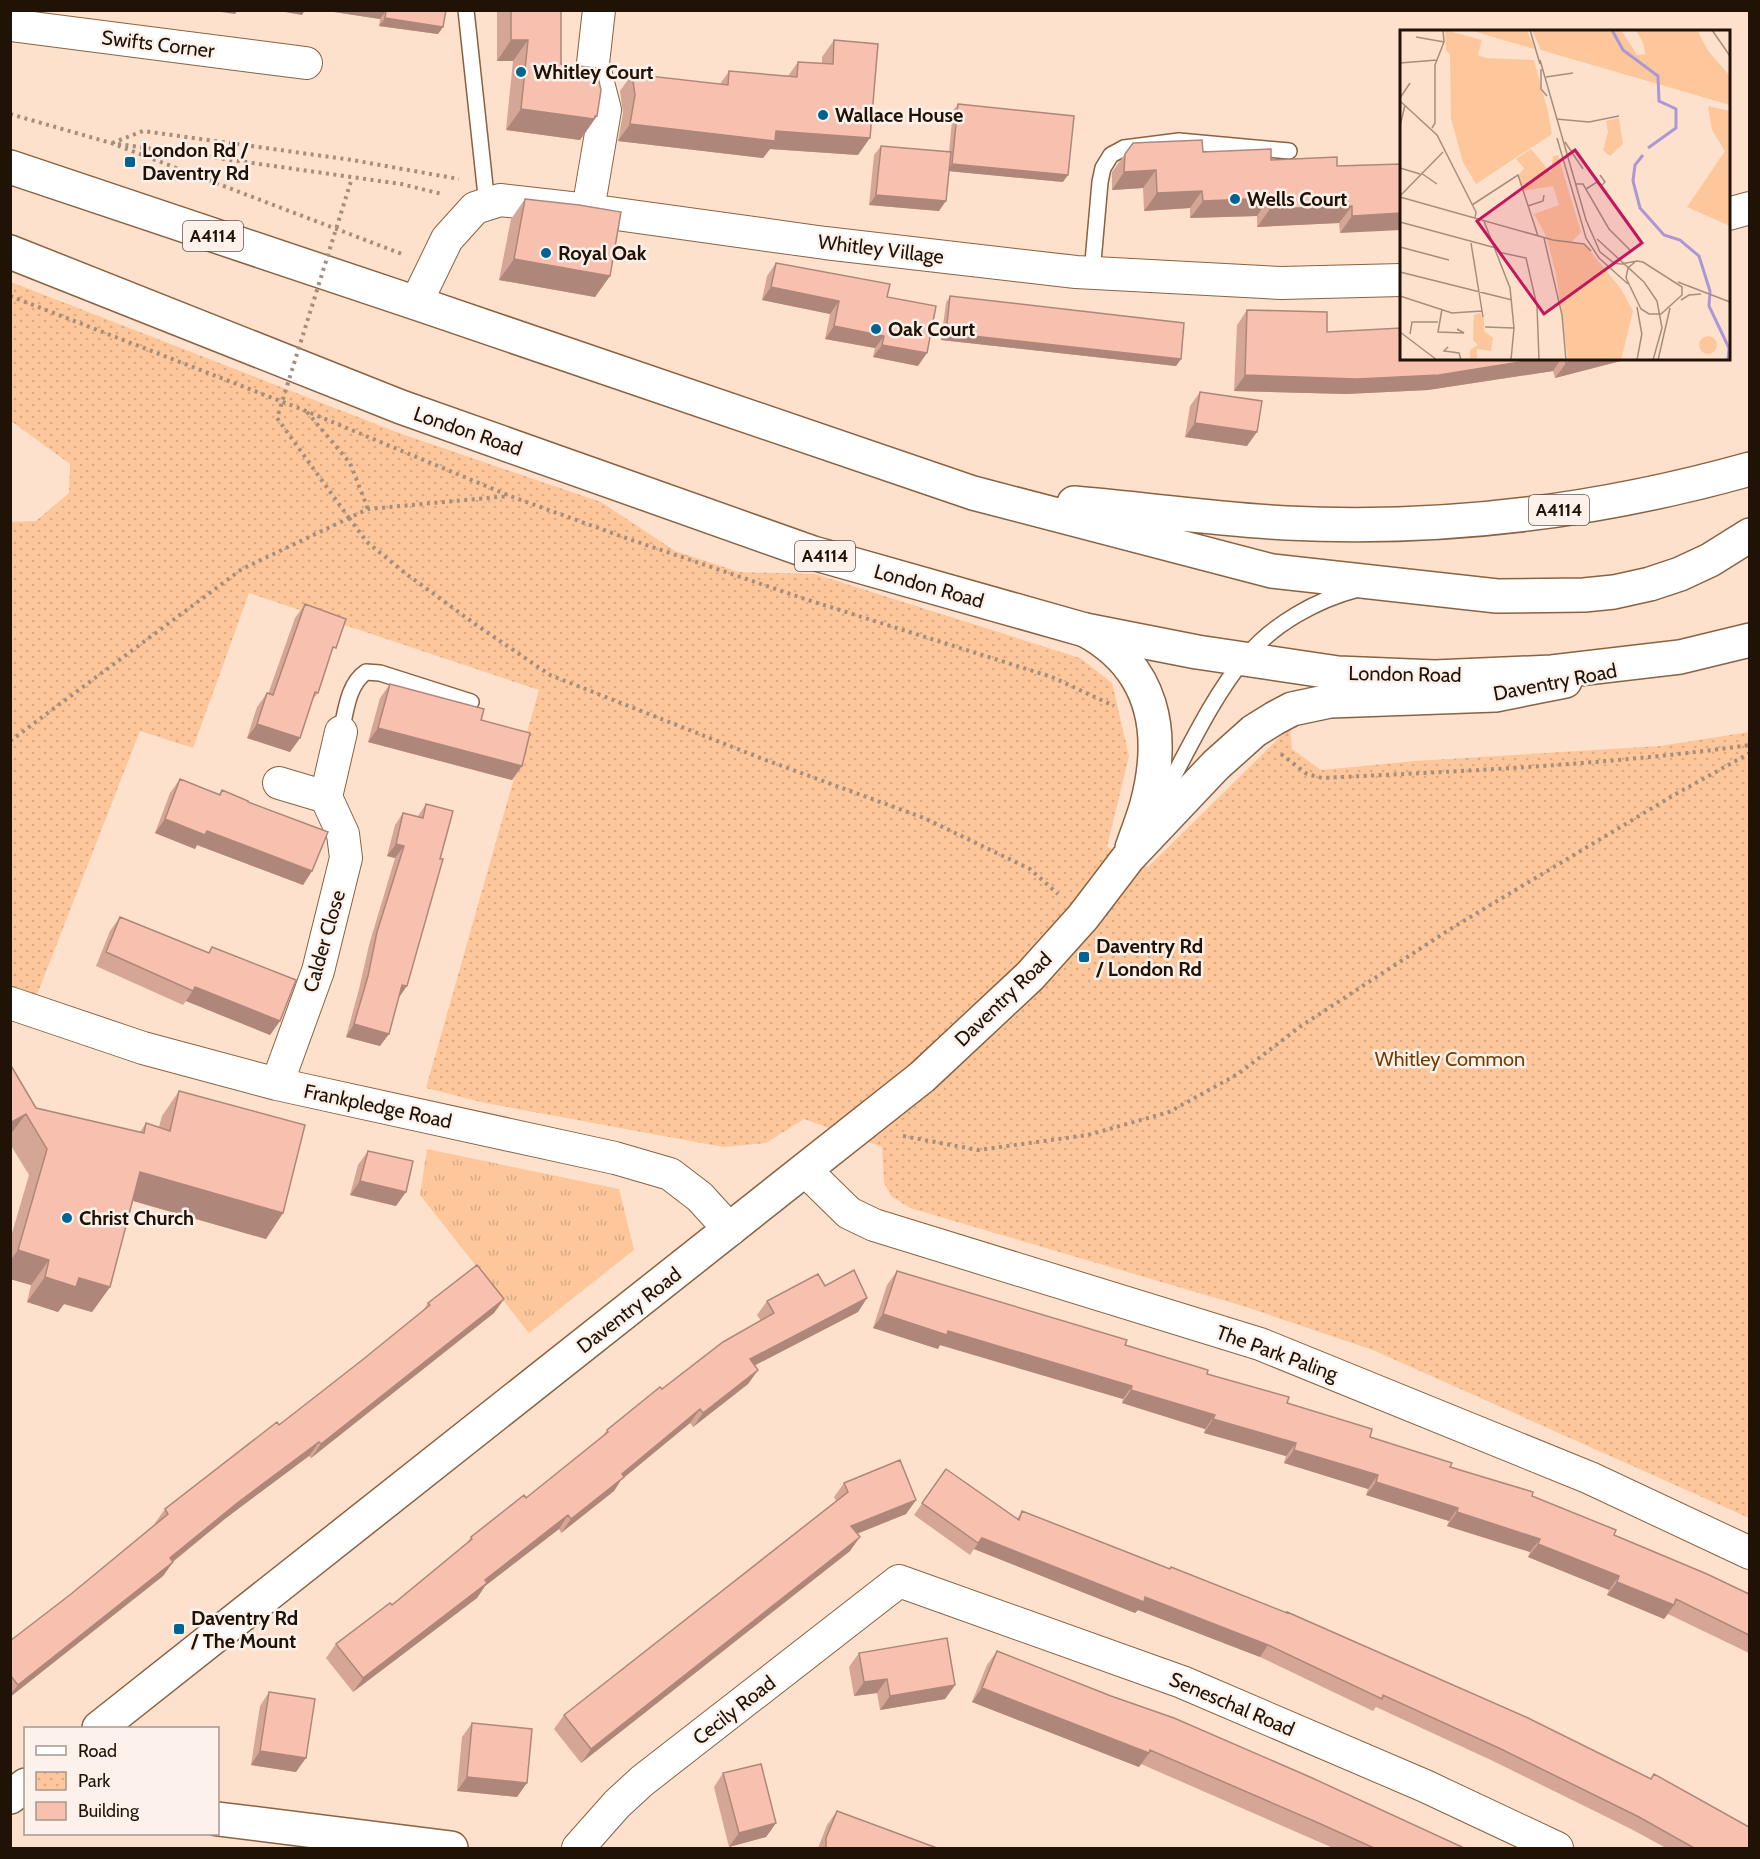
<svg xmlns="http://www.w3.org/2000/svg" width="1760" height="1859" font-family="Cabin,sans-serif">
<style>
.grass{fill:url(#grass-tufts)}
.park{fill:url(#park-dots)}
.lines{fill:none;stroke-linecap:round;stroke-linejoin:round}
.service-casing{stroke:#896242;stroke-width:18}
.minor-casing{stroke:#896242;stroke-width:34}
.tertiary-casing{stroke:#896242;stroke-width:36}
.trunk-casing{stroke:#896242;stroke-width:36}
.path{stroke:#a58e7d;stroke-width:4;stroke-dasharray:3 4.5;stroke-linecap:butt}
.service{stroke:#fff;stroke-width:15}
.minor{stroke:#fff;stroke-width:32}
.tertiary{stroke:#fff;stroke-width:33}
.trunk{stroke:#fff;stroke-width:33}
.path-bridge{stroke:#a58e7d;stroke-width:4;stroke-dasharray:3 4.5;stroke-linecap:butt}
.wall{fill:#d5a696}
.shaded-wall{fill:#ae877a}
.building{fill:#f8c1af;stroke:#ae877a;stroke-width:1.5}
.poi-dot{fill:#016392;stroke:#fcf2eb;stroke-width:2}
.labels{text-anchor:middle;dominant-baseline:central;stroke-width:5;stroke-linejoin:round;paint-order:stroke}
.shield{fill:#fcf2eb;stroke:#63554b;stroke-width:1.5}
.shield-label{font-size:18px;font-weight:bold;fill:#211206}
.street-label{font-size:20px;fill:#211206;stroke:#fcf2eb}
.poi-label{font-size:20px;font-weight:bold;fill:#211206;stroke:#fcf2eb;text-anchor:start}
.park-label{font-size:20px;fill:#723c00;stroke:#fcf2eb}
.inset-river{fill:none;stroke:#ac97d6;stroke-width:3}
.inset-road{fill:none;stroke:#a58e7d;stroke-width:1.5}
.view{fill:#c2185b;fill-opacity:0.15;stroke:#c2185b;stroke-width:3}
.inset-edge{fill:none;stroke:#211206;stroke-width:3}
</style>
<defs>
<pattern id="grass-tufts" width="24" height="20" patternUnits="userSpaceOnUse" patternTransform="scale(1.5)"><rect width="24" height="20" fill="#fdc79b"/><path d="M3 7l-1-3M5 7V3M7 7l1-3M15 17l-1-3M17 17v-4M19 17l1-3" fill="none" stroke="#d9aa84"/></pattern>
<pattern id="park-dots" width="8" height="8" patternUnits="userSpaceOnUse" patternTransform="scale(1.5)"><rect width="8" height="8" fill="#fdc79b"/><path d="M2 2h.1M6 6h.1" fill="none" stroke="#d9aa84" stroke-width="1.8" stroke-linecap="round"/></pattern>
</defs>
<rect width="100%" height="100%" fill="#fde1cc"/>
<path class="grass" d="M427 1149 619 1189 634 1250 529 1333 420 1195Z"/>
<path class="park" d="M11 282 399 433 601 502 675 551 739 572 815 574 1080 658 1112 683 1129 756 1107 847 1148 867 1290 727 1292 749 1321 770 1415 761 1660 746 1749 732V1518L1373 1350 1243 1306 910 1208 891 1196 884 1182 882 1147 804 1119 766 1143 723 1147 485 1103 426 1088 539 690 249 593 193 748 140 731 31 1010 11 1003V522L36 521 69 493 70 464 11 421Z"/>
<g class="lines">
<g class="service-casing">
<path id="service" d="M466 10 487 205
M1092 273 1100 182 1103 168 1111 155 1124 148 1179 141 1289 151
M341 732C346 711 348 684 366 672L380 673 471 702
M1158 805C1184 759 1211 698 1245 658 1273 624 1316 600 1358 589"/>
</g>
<g class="minor-casing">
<path id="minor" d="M10 25 306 63
M588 210 605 110 593 63 599 10
M1728 214 1750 208
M416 303 447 239 475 208 500 200 588 210 825 243 1076 272 1281 283 1402 280
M326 797 341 732
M10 1003 143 1048 277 1084 615 1158 670 1174 700 1197 730 1230
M277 1084 318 971 346 858 343 834 326 797 279 783
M805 1170 849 1213 874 1225 1260 1344 1590 1478 1750 1553
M578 1848 617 1804 642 1781 899 1581 1182 1682 1425 1786 1557 1848"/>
</g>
<g class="tertiary-casing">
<path id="tertiary" d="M1085 630C1154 667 1166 732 1147 804 1143 819 1137 833 1132 848
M99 1728 922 1077 1030 976 1083 917 1128 858 1216 765 1254 731 1275 718 1292 709 1330 701 1495 695 1565 681
M10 1797 26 1785
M218 1819 451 1848"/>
</g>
<g class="trunk-casing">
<path id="trunk" d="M10 167 416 303 973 493 1272 571 1497 596 1584 595 1614 592 1650 584 1680 574 1710 560 1750 535
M10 252 401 407 813 553 1085 630 1197 652 1338 673 1435 677 1552 672 1680 657 1750 640
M1074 503C1144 509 1215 519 1286 523 1442 531 1600 511 1750 469"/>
</g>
<path class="path" d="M10 114 111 143 402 254
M112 143 143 131 352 160 459 179
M118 144 401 184 442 194
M10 296 306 411 510 496 626 538 808 600 1052 677 1114 706
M307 412 350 463 368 509
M349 518 367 542 405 573 475 624 550 675 763 759 924 818 1030 869 1058 894
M10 741 242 569 368 509 509 496
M1281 754 1307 774 1322 778C1465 771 1608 765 1750 745
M903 1136 978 1150 1088 1135 1169 1112 1238 1074 1301 1026 1452 928 1674 795 1750 753"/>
<use href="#service" class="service"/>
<use href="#minor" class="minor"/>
<use href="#tertiary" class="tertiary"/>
<use href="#trunk" class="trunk"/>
<path class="path-bridge" d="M349 518 277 418 352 178"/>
</g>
<path class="wall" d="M321 10H446L443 27 438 34 379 26 380 19Z
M497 10H561V64L597 116 580 140 506 130 513 61H497Z
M834 40 858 155 770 149 763 158 618 141 623 113 620 91 632 74 720 84 729 71 788 76 798 62 822 63V57Z
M958 104 1063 182 949 171 939 211 869 205 874 155 881 146 949 152 953 111Z
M1203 152 1337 166 1401 164 1340 233 1339 223 1257 227V216L1190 218V208L1144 211 1143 188 1112 190V172L1125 154Z
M525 199 610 276 595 297 499 280 511 219Z
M776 263 887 297 918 366 873 357 875 348 825 339 830 314 762 300 767 276Z
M950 296 1181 359 1176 366 941 340 946 303Z
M1247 310 1327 332 1401 358H1632L1555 378 1553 371 1428 390 1346 394 1234 391 1237 325Z
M1200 392 1247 446 1185 437 1190 406Z
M305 604 330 656 318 693 312 700 300 738 290 752 247 738 257 707 267 693 268 694 295 618Z
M390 684 522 766 512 780 368 742 380 698Z
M180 779 219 794 222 790 248 802 312 871 303 885 197 845 195 849 155 833 170 793Z
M426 804 398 998 380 1046 346 1037 359 989 369 945 395 858 387 856 395 825 403 813 418 816Z
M120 917 208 953 212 947 280 1021 270 1035 186 1001 183 1005 96 966 110 931Z
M10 1064 36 1108 140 1132 146 1123 159 1127 162 1116 179 1091 283 1213 266 1239 133 1201 110 1287 92 1312 64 1304 58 1312 27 1302 31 1285 10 1279V1240L29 1175 10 1144Z
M368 1151 396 1206 350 1195 358 1165Z
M897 1271 1125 1345 1287 1403 1370 1437 1532 1496 1614 1535 1749 1594V1653L1668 1614 1664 1619 1607 1595 1609 1590 1528 1557 1530 1552 1447 1526 1449 1521 1366 1495 1368 1489 1284 1463 1286 1456 1204 1433 1205 1429 1122 1403 1123 1399 940 1345 938 1349 873 1328 887 1285Z
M825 1286 867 1298 858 1312 755 1365 758 1370 748 1384 693 1427 690 1423 621 1480 614 1491 561 1533 559 1529 485 1586 477 1598 353 1692 326 1658 336 1644 392 1605 466 1544 471 1537 526 1498 602 1437 607 1430 662 1389 761 1321 757 1315 767 1301Z
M504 1299 494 1313 311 1458 309 1456 226 1518 173 1562 163 1576 10 1697V1641L71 1594 156 1524 155 1523 165 1509 279 1425 361 1361 422 1312 428 1303Z
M946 1469 1017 1519 1022 1511 1651 1779 1654 1774 1749 1848H1666L1631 1829 1493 1761 1376 1707 1373 1711 1260 1657 1138 1610 1135 1613 974 1549 970 1555 914 1515Z
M844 1483 916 1500 906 1514 857 1534 850 1551 581 1763 554 1729 564 1715 836 1501 834 1497Z
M997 1651 1461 1848H1333L1141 1764 1139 1767 972 1702 987 1665Z
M859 1653 955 1685 945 1699 880 1710 877 1693 854 1696 849 1667Z
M269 1692 296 1772 251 1765 260 1706Z
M472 1723 517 1797 457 1791 462 1737Z
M723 1773 776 1823 766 1837 729 1847 714 1787Z
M837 1811 937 1848H818L827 1825Z"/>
<path class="shaded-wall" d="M207 10H238L235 14Z
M273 10H305L302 15Z
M321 10H379L386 11 380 19Z
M385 18 443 27 438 34 379 26Z
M511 40H528L513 61H497Z
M521 109 595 116H597L580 140 506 130Z
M630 124 776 131 870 138 858 155 770 149 763 158 618 141Z
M952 164 1068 175 1063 182 947 171Z
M1156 170 1143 188 1112 190 1124 172Z
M1202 191 1190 208 1144 211 1157 193Z
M876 195 946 201 939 211 869 205Z
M1269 198 1257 216 1190 218 1203 201Z
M1352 206 1339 223 1257 227 1270 209Z
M1401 213V230L1340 233 1352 216Z
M514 259 610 276 595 297 499 280Z
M771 287 839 301 830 314 762 300Z
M834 326 884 336 875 348 825 339Z
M946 333 1181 359 1176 366 941 340Z
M882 345 927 353 918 366 873 357Z
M1545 358H1562L1553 371 1428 390 1346 394 1234 391 1245 375Z
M1582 358H1632L1555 378 1566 363Z
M1195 423 1257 432 1247 446 1185 437Z
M257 724 300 738 290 752 247 738Z
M378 728 522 766 512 780 368 742Z
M165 819 207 831 312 871 303 885 197 845 195 849 155 833Z
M396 844 404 846 395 858 387 856Z
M402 985 407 986 398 999Z
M195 987 280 1021 270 1035 186 1001Z
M354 1024 389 1034 380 1046 346 1037Z
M26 1114 10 1135V1123Z
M140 1172 283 1213 266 1239 123 1198Z
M360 1181 406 1192 396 1206 350 1195Z
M18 1250 49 1260 31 1285 10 1279V1261Z
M45 1277 79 1278 110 1287 92 1312 64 1304 58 1312 27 1302Z
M867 1298 858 1312 740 1373 750 1359Z
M504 1299 494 1313 311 1458 321 1444Z
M883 1314 948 1331 1132 1386 1123 1399 940 1345 938 1349 873 1328Z
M758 1370 748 1384 693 1427 703 1413Z
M1131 1390 1215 1415 1205 1429 1122 1403Z
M700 1409 690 1423 621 1480 614 1491 561 1533 571 1519 622 1474Z
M1213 1419 1296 1443 1286 1456 1204 1433Z
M319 1442 309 1456 226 1518 161 1571 173 1562 163 1576 10 1697V1695L18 1685 170 1558 236 1504Z
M1294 1450 1378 1475 1368 1489 1284 1463Z
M1376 1482 1458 1508 1449 1521 1366 1495Z
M916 1500 906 1514 841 1540 851 1526Z
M1457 1512 1540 1539 1530 1552 1447 1526Z
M568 1515 559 1529 485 1586 477 1598 353 1692 363 1678 485 1580Z
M860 1537 850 1551 581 1763 591 1749Z
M982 1538 1145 1597 1268 1645 1260 1657 1138 1610 1135 1613 974 1549Z
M1538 1544 1619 1576 1609 1590 1528 1557Z
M1617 1582 1674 1605 1664 1619 1607 1595Z
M887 1679 877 1693 854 1696 864 1682Z
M955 1685 945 1699 880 1710 890 1696Z
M982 1688 1149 1753 1139 1767 972 1702Z
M260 1751 306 1758 296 1772 251 1765Z
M467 1777 527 1783 517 1797 457 1791Z
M776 1823 766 1837 729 1847 739 1833Z"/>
<path class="building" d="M379 10H446L443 27 385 18 386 11Z
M511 10H561V64L596 68 601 90 597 116H595L594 119 521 109 528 40H511Z
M834 40 878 44 870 138 776 131 775 141 630 124 635 95 632 74 728 85 729 71 797 77 798 62 833 64Z
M958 104 1074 116 1068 175 952 164Z
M1202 140 1203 152 1271 149V160L1337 157V166L1401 164V213L1352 216V206L1270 209 1269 198 1203 201 1202 191 1157 193 1156 170 1124 172 1125 154 1133 143Z
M881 146 951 152 946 201 876 195Z
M525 199 579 205 621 212 610 276 514 259Z
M776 263 890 284 887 297 936 306 927 353 882 345 884 336 834 326 839 301 771 287Z
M950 296 1184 323 1181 359 946 333Z
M1247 310 1327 312V332L1401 328V358H1545L1439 375 1357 379 1245 375Z
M1565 358H1582L1566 363Z
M1200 392 1262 401 1257 432 1195 423Z
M305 604 346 619 336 648 333 647 318 693 315 692 300 738 257 724 267 693 273 695Z
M390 684 484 709 481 720 530 733 522 766 378 728Z
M180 779 220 795 222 790 248 801V802L328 832 312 871 207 831 205 835 165 819Z
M426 804 453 811 440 859H443L407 986 402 985 389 1034 354 1024 368 976 377 932 404 846 396 844 403 813 423 818Z
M120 917 209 953 212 947 296 980 280 1021 195 987 193 991 106 952Z
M10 1064 36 1108 144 1133 146 1123 170 1131 179 1091 305 1125 283 1213 140 1172 110 1287 79 1278 76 1287 45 1277 49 1260 18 1250 47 1149 26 1114 10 1123Z
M368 1151 413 1161 406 1192 360 1181Z
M477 1265 504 1299 321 1444 319 1442 236 1504 170 1558 173 1562 18 1685 10 1675V1641L71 1594 168 1514 165 1509 277 1422 279 1425 361 1361 430 1305 428 1303Z
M854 1270 867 1298 750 1359 758 1370 703 1413 700 1409 622 1474 624 1477 571 1519 568 1515 485 1580 487 1583 363 1678 336 1644 390 1603 392 1605 472 1539 471 1537 524 1495 526 1498 608 1432 607 1430 660 1387 662 1389 723 1342 774 1313 767 1301 818 1274 825 1286Z
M897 1271 1127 1340 1125 1345 1208 1370 1207 1374 1289 1397 1287 1403 1372 1429 1370 1437 1452 1463 1450 1467 1533 1492 1532 1496 1616 1530 1614 1535 1707 1574 1749 1594V1635L1676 1599 1674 1605 1617 1582 1619 1576 1538 1544 1540 1539 1457 1512 1458 1508 1376 1482 1378 1475 1294 1450 1296 1443 1213 1419 1215 1415 1131 1390 1132 1386 948 1331 947 1335 883 1314Z
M900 1460 916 1500 851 1526 860 1537 591 1749 564 1715 848 1492 844 1483Z
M946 1469 1019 1520 1022 1511 1170 1569 1171 1567 1287 1613V1612L1526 1717 1651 1779 1654 1774 1749 1827V1848H1694L1639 1817 1501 1749 1383 1695 1382 1699 1268 1645 1145 1597 1144 1602 982 1538 978 1543 922 1503Z
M947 1638 955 1685 890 1696 887 1679 864 1682 859 1653Z
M997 1651 1111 1696 1174 1718 1310 1777 1462 1847 1461 1848H1374L1314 1821 1150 1750 1149 1753 982 1688Z
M269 1692 315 1699 306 1758 260 1751Z
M472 1723 532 1729 527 1783 467 1777Z
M761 1764 776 1823 739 1833 723 1773Z
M837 1811 937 1848H826V1838Z"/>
<g class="poi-dot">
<circle cx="521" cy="72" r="6"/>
<circle cx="823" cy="115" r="6"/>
<rect x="124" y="156" width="12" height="12" rx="3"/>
<circle cx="1235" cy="199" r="6"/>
<circle cx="546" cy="253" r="6"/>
<circle cx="876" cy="329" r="6"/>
<rect x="1078" y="951" width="12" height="12" rx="3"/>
<circle cx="67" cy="1218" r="6"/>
<rect x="173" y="1623" width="12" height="12" rx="3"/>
</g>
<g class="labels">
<g class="shield">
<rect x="183" y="221" width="60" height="30" rx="4.5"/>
<rect x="1529" y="495" width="60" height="30" rx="4.5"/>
<rect x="795" y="541" width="60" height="30" rx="4.5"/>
</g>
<g class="shield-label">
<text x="213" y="236">A4114</text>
<text x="1559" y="510">A4114</text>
<text x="825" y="556">A4114</text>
</g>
<g class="street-label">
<text transform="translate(158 44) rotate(7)">Swifts Corner</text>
<text transform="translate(881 249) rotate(7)">Whitley Village</text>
<text transform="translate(468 431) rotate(19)">London Road</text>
<text transform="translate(929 586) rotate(16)">London Road</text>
<text transform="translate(1405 674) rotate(1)">London Road</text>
<text transform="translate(1555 682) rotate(-11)">Daventry Road</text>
<text transform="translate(324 941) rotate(-74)">Calder Close</text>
<text transform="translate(1003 999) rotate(-44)">Daventry Road</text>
<text transform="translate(378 1106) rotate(12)">Frankpledge Road</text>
<text transform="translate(629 1310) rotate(-38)">Daventry Road</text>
<text transform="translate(1277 1353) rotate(20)">The Park Paling</text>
<text transform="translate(1232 1704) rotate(23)">Seneschal Road</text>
<text transform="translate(734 1710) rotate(-38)">Cecily Road</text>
</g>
<g class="poi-label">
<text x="533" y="72">Whitley Court</text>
<text x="835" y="115">Wallace House</text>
<text x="142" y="150">London Rd /<tspan x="142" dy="23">Daventry Rd</tspan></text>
<text x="1247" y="199">Wells Court</text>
<text x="558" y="253">Royal Oak</text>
<text x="888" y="329">Oak Court</text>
<text x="1096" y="946">Daventry Rd<tspan x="1096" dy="23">/ London Rd</tspan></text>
<text x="79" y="1218">Christ Church</text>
<text x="191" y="1618">Daventry Rd<tspan x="191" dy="23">/ The Mount</tspan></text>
</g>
<g class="park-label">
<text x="1450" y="1059">Whitley Common</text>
</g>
</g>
<g transform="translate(1400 30)">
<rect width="330" height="330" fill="#fde1cc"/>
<path d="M219 88 223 114 210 126 203 120 208 102 206 91ZM80 283 84 288V301L93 308 91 321 77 319V330H70V320L78 315 73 310 74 285Z" fill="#fdc79b"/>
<path d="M241 0H297L309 22 330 46V75L246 28Z" fill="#fdc79b"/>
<path d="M45 0 82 10 78 25 86 28 134 30 148 82 152 104 76 154 63 132 51 89 50 25 46 20ZM70 0H127L135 19 103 10Z" fill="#fdc79b"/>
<path d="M132 0H221L237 25 249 24 236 0H286L308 45 330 65V75L141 20ZM308 76 330 81V196L287 177 325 121 312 100ZM131 119 151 143 153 126 158 125 181 202 172 211 186 216 221 259 233 281 221 330H168L156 244 146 206 134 184 159 175 153 156 123 161 118 146 124 138 116 129Z" fill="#fdc79b"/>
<path d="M299 315a9 9 0 1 1 18 0a9 9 0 1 1-18 0Z" fill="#fdc79b"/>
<path class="inset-river" d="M212 0 223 20 258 46 259 71 276 79V98L248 118M243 125 235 135 233 151 240 178 264 205 280 210 299 226 310 261 309 276 329 318 328 330"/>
<path class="inset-road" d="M130 0 140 34M312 0 330 26M16 7 44 12M140 30 186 190 200 222 214 233 221 234 237 231 243 232 282 257V265L261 284H249L241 279 226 248 228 238 235 232M0 33 37 30M141 39V59L147 66M146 47 173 43M0 68 10 53M0 71 37 105 76 182 75 188M156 89 189 92 219 86M0 96 5 75M32 98 35 93V35L44 12 43 0M157 108 186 208 199 228 228 254M165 112 183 139M0 138 20 144M21 143 37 154M176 154H183L209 199 232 222M186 159 197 152 201 156 205 152 200 145M0 166 43 122M0 167 153 210 184 214 191 221M72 175 118 145 138 206M128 176 143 171 144 165M84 191 110 258 114 298 111 330M0 192 96 218M144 208 162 285 166 330M197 209 244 252 257 271 262 298 253 330M71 213 83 287M0 217 49 230M98 222 126 228 137 276 139 330M0 242 112 270M278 252 330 272M0 266 52 283 82 281M281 270 289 265 301 264M237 277 242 305M42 279 38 302 64 303 57 299M85 297 114 298M0 302 37 330M10 304 12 292H38M48 317 44 321 59 323 61 330M237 330 242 303M258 330 270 278"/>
<path class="view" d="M175 120 242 213 144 284 77 191Z"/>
<rect width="330" height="330" class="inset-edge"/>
</g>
<rect width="1760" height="1859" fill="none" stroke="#211206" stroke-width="24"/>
<rect x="24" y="1727" width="195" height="108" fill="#fcf2eb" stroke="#a4988f" stroke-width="1.5"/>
<rect x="36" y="1746" width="30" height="9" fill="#ffffff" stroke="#a4988f" stroke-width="1.5"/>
<text x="78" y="1757" font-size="18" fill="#211206">Road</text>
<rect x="36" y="1772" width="30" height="18" fill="url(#park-dots)" stroke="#a4988f" stroke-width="1.5"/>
<text x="78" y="1787" font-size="18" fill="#211206">Park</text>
<rect x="36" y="1802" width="30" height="18" fill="#f8c1af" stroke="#a4988f" stroke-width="1.5"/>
<text x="78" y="1817" font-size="18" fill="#211206">Building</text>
</svg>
